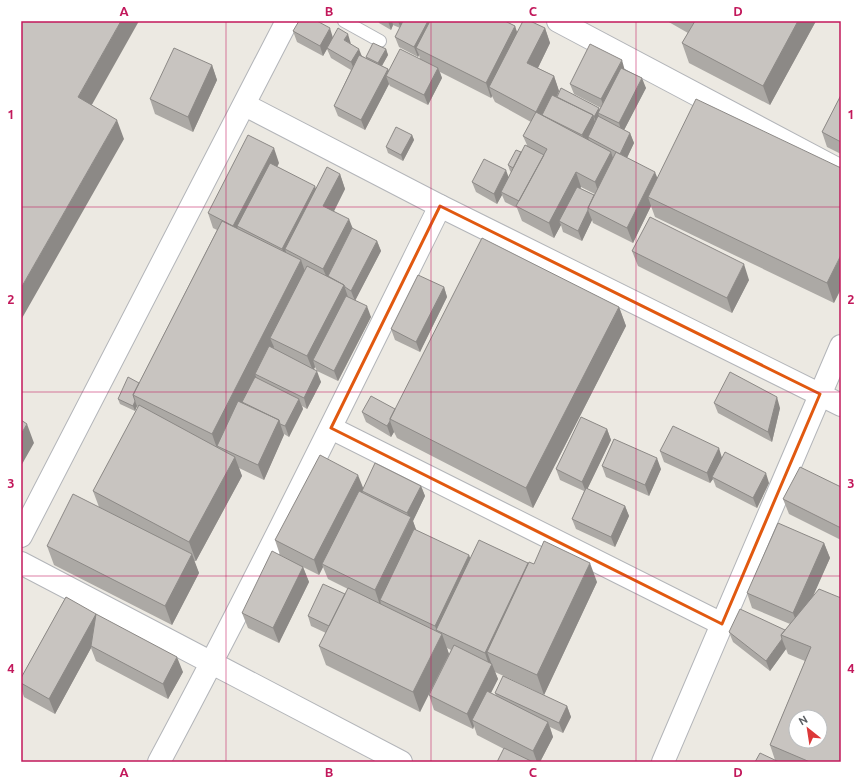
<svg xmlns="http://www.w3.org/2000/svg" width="862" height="783" font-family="Ubuntu,sans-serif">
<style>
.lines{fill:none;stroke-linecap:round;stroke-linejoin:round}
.service-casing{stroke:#b3b5b9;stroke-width:14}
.minor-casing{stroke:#b3b5b9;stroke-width:24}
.tertiary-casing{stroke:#b3b5b9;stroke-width:24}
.service{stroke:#fff;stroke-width:12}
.minor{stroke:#fff;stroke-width:22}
.tertiary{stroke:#fff;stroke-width:22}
.wall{fill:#aca9a5;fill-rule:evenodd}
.shaded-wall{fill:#8c8986}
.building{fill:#c8c4c0;stroke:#8c8986;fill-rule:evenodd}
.marked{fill:none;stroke:#e15910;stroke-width:3;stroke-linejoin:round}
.grid{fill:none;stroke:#c2185b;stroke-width:1;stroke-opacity:0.55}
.neatline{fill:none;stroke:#c2185b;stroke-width:1.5}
.grid-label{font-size:13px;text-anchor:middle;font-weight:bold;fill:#c2185b}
</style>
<rect width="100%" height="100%" fill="#ece9e2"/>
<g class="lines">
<g class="service-casing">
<path id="service" d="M344 21 380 41"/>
</g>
<g class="minor-casing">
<path id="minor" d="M558 21 841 171
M331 428 722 624
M21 563 401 762
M159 762C257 579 348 392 440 206"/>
</g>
<g class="tertiary-casing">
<path id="tertiary" d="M245 105 440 206 841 405
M21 536 287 21
M663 762 841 346"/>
</g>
<use href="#service" class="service"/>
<use href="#minor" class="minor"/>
<use href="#tertiary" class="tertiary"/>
</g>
<path class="wall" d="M378 21H505L515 26 517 33 545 28 550 43 538 68 554 76 559 91 557 97 599 108 600 110 601 108 574 94 570 84 625 69 646 88 624 130 630 133 634 143 627 158 658 178 841 168 834 303 655 217 651 206 633 243 593 223 592 220 582 241 563 232 561 225 554 238 522 221 517 208 505 202 502 195 497 204 476 192 472 182 509 177 511 172 510 171 508 165 521 152 527 145 523 136 531 122 495 102 492 96 491 98 440 72 442 78 428 105 390 86 389 84 365 130 338 116 334 106 351 70 331 58 327 49 323 56 297 42 293 31 333 37 351 44 362 56 366 58V57L386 49 388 55 382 66 388 69 389 71 420 59 419 55 418 57 399 47 395 37 400 28 393 25 391 30 379 23ZM581 187 595 194 594 195 580 188Z
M667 21H816L770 105 689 63 682 43 688 33Z
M212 65 217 80 193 132 155 114 150 99Z
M841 95V154L827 147 822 132Z
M412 135 414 140 403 161 388 153 386 147Z
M279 163 277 167 316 189 340 174 345 189 334 211 353 229 377 241 381 251 355 300 371 317 338 381 317 371 315 367 314 369 321 382 307 409 302 406 303 409 289 437 284 434 264 480 239 468 242 476 196 561H194L199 573 172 625 54 565 47 546 99 507 93 491 138 408 137 406 135 411 120 404 118 399 139 383 217 230 213 228 208 213Z
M632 251 749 280 732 313 638 266Z
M444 287 447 297 420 352 395 340 391 329Z
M619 307 626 326 533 508 397 438 394 432 391 437 366 422 362 412 395 409Z
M714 403 780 408 772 442 718 413Z
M607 429 611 440 587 489 625 506 629 516 615 547 576 529 572 519 584 491 560 480 556 469Z
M660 451 722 457 769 483 757 508 716 487 713 479 710 483 664 462Z
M602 466 661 469 649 496 606 477Z
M421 486 425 496 413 521 416 530 470 558 534 564 597 582 544 695 495 672 498 679 491 693 496 696 495 693 567 706 571 717 563 733 550 727 553 737 540 762H497L504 749 477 735 474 726 473 729 434 710 429 695 451 650 447 648 449 654 420 712 326 665 319 646 326 633 311 626 308 616 345 594 348 589 328 579 323 567 319 575 303 567 309 582 279 643 248 628 242 613 291 561 280 555 275 540 363 488Z
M841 487V540L789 514 783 499Z
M824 543 830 558 812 597 841 762H755L775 760 770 745 805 661 788 654 786 649 770 671 733 642 729 632 785 630 790 624 752 608 747 593Z
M66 597 183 672 168 699 96 661 91 648 55 714 24 697 21 688V678Z"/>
<path class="shaded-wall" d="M121 21H139L85 117 78 97Z
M388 21H392L393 25 391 30Z
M398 21H406L401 29Z
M428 21H437L416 48 419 55 418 57 414 47Z
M798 21H816L770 105 763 86Z
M515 26 520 41 489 87 492 96 491 98 486 83Z
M330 28 333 38 327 48V49L323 56 320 46Z
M545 28 550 43 533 78 527 63Z
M348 34 351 44 344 40Z
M359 49 363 59 355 72 351 62Z
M386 49 388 55 380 69 378 63Z
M622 60 625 71 605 110 601 99Z
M212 65 217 80 193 132 188 117Z
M438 68 442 78 428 105 424 95Z
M388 69 391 78 386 76 389 84 365 130 361 120Z
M554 76 559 91 547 117 542 115 545 121 536 112Z
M642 78 646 88 622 134 619 123Z
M599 108 601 113H598L599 116 596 122 594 117Z
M593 115 596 125 588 137 589 140 586 145 582 135Z
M117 120 124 139 21 320V288Z
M630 133 634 143 624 164 620 154Z
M412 135 414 140 403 161 401 155Z
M274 148 279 163 245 230 237 226 241 237 233 226Z
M611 152 616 167 600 197 595 182Z
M506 170 510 181 501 192 502 195 497 204 494 194Z
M576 172 581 187 562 223 559 221 561 225 554 238 549 223Z
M655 172 661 187 648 197 651 206 633 243 627 228Z
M340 174 345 189 329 221 323 206Z
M315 186 320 201 285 249 289 261 287 264 282 249Z
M588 210 592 220 582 241 578 231Z
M349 219 355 234 327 278 323 269Z
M377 241 381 251 355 301 351 291Z
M841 255V289L834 303 827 283Z
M301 260 308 280 270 338 274 347 259 376 255 374 257 379 217 446 220 452 219 454 212 434Z
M744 264 749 280 732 313 727 298Z
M344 285 349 300 313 360 315 367 313 371 307 356Z
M444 287 447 297 420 352 416 342Z
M367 306 371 317 338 381 334 371Z
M619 307 626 326 533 508 526 488Z
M317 371 321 382 307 409 304 398Z
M777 397 780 408 772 442 768 432Z
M299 399 303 409 289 437 285 426Z
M135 401 137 406 135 411 133 406Z
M279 420 284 435 264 480 258 465Z
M390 421 394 432 391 437 387 426Z
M27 424 34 443 21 466V434Z
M607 429 611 440 586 492 582 482Z
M719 448 722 458 712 477 713 479 710 483 707 473Z
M235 457 242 476 196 561 189 542Z
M657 458 661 469 649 496 645 485Z
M766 473 769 483 757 508 753 498Z
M358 475 364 490 362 491 363 493 322 564 323 567 319 575 314 560Z
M421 486 425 496 413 521 417 532 380 600 381 604 380 605 375 590 410 520 407 513Z
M625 506 629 516 615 547 611 537Z
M824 543 830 558 799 628 793 613Z
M192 554 199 573 172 625 165 606Z
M469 555 475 570 437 631 435 626Z
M528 563 534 578 487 652 492 665V664L498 679 476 722 472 720 474 726 473 729 467 714 490 668 485 653Z
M590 563 597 582 544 695 537 675Z
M303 567 309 582 279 643 273 628Z
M96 614 91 646V648L55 714 49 699Z
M442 634 449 654 420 712 413 692Z
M782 639 786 649 770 671 766 661Z
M177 657 183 672 168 699 163 684Z
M567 706 571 717 563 733 559 723Z
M548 722 553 737 540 762H537L533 751Z"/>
<path class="building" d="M21 21H121L78 97 117 120 21 288Z
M299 21H317L330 28 320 46 293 31Z
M403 21H428L414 47 395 37Z
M430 21H505L515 26 486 83 416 48Z
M523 21H530L545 28 527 63 554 76 536 112 489 87Z
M694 21H798L763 86 682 43 695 21Z
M338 28 348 34 344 40 359 49 351 62 327 48Z
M373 43 386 49 378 63 366 57Z
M590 44 622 60 601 99 570 84Z
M174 48 212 65 188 117 150 99Z
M400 49 438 68 424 95 386 76Z
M359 55 388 69 361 120 334 106Z
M621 68 642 78 619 123 598 113Z
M561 88 599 108 594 117 593 115 557 97Z
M552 95 593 115 582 135 542 115Z
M841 95V142L822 132Z
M696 99 841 168V255L827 283 648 197Z
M536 112 611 152 595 182 576 172 549 223 516 206 547 149 523 136Z
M598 116 630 133 620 154 588 137Z
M396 127 412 135 401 155 386 147Z
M248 135 274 148 233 226 208 213Z
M525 145 544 155 519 201 501 192Z
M516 150 521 152 513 168 508 165Z
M616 152 655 172 627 228 588 208Z
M484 159 506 170 494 194 472 182Z
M270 163 315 186 282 249 237 226Z
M327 167 340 174 323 206 349 219 323 269 285 249Z
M577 187 594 195 588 208V210L578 231 559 221Z
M650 217 744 264 727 298 632 251Z
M222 221 301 260 212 434 133 395Z
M352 228 377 241 351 291 345 287 344 285 328 276Z
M482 238 619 307 526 488 390 419Z
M307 266 344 285 307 356 270 338Z
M418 275 444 287 416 342 391 329Z
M346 296 367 306 334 371 313 360Z
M269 346 317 371 304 398 255 374Z
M730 372 777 397 768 432 714 403Z
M128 377 139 383 133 395 135 401 133 406 118 399Z
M255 377 299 399 285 426 280 424 279 420 242 402Z
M371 396 395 409 390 419V421L387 426 362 412Z
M238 401 279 420 258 465 217 446Z
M139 405 235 457 189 542 93 491Z
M581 417 607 429 582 482 556 469Z
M21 420 27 424 21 434Z
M673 426 719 448 707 473 660 451Z
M614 439 657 458 645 485 602 466Z
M725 452 766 473 753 498 712 477Z
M320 455 358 475 314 560 275 540Z
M375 463 421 486 407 513 362 491Z
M800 467 841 487V528L783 499Z
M586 488 625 506 611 537 572 519Z
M359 491 411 517 375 590 322 564Z
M73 494 192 554 165 606 47 546Z
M778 523 824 543 793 613 747 593Z
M414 529 469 555 435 626 380 600Z
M479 540 528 563 485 653 436 630Z
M544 541 590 563 537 675 487 652 529 562 534 564Z
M272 551 303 567 273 628 242 613Z
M323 584 345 594 329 626 308 616Z
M348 588 442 634 413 692 319 646Z
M819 589 841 598V762H810L770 745 811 647 781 635ZM796 717H820V741H796Z
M66 597 96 614 49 699 21 683V678Z
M740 609 785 630 781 635 782 639 766 661 729 632Z
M96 614 177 657 163 684 91 646Z
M454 645 492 664 467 714 429 695Z
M503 676 567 706 559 723 495 693Z
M487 691 548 722 533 751 472 720Z
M504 748 533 762H497Z
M760 753 779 762H755Z"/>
<path class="marked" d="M440 206 820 394 722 624 331 428Z"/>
<path class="grid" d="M226 21V762M431 21V762M636 21V762M21 207H841M21 392H841M21 576H841"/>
<rect width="862" height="783" fill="none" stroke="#ffffff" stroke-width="44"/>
<g transform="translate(808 729) rotate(330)"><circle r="19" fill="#ffffff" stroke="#bdbfc0"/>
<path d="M0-3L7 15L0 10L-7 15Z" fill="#dc3839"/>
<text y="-6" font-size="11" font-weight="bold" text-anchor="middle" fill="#5a5e62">N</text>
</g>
<rect x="22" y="22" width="818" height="739" class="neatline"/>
<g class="grid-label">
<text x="124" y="16">A</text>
<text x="329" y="16">B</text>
<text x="533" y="16">C</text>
<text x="738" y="16">D</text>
<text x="11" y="119">1</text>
<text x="851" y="119">1</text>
<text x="11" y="304">2</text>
<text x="851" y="304">2</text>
<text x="11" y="488">3</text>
<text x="851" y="488">3</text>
<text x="11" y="673">4</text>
<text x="851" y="673">4</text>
<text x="124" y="777">A</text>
<text x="329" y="777">B</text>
<text x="533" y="777">C</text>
<text x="738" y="777">D</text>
</g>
</svg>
